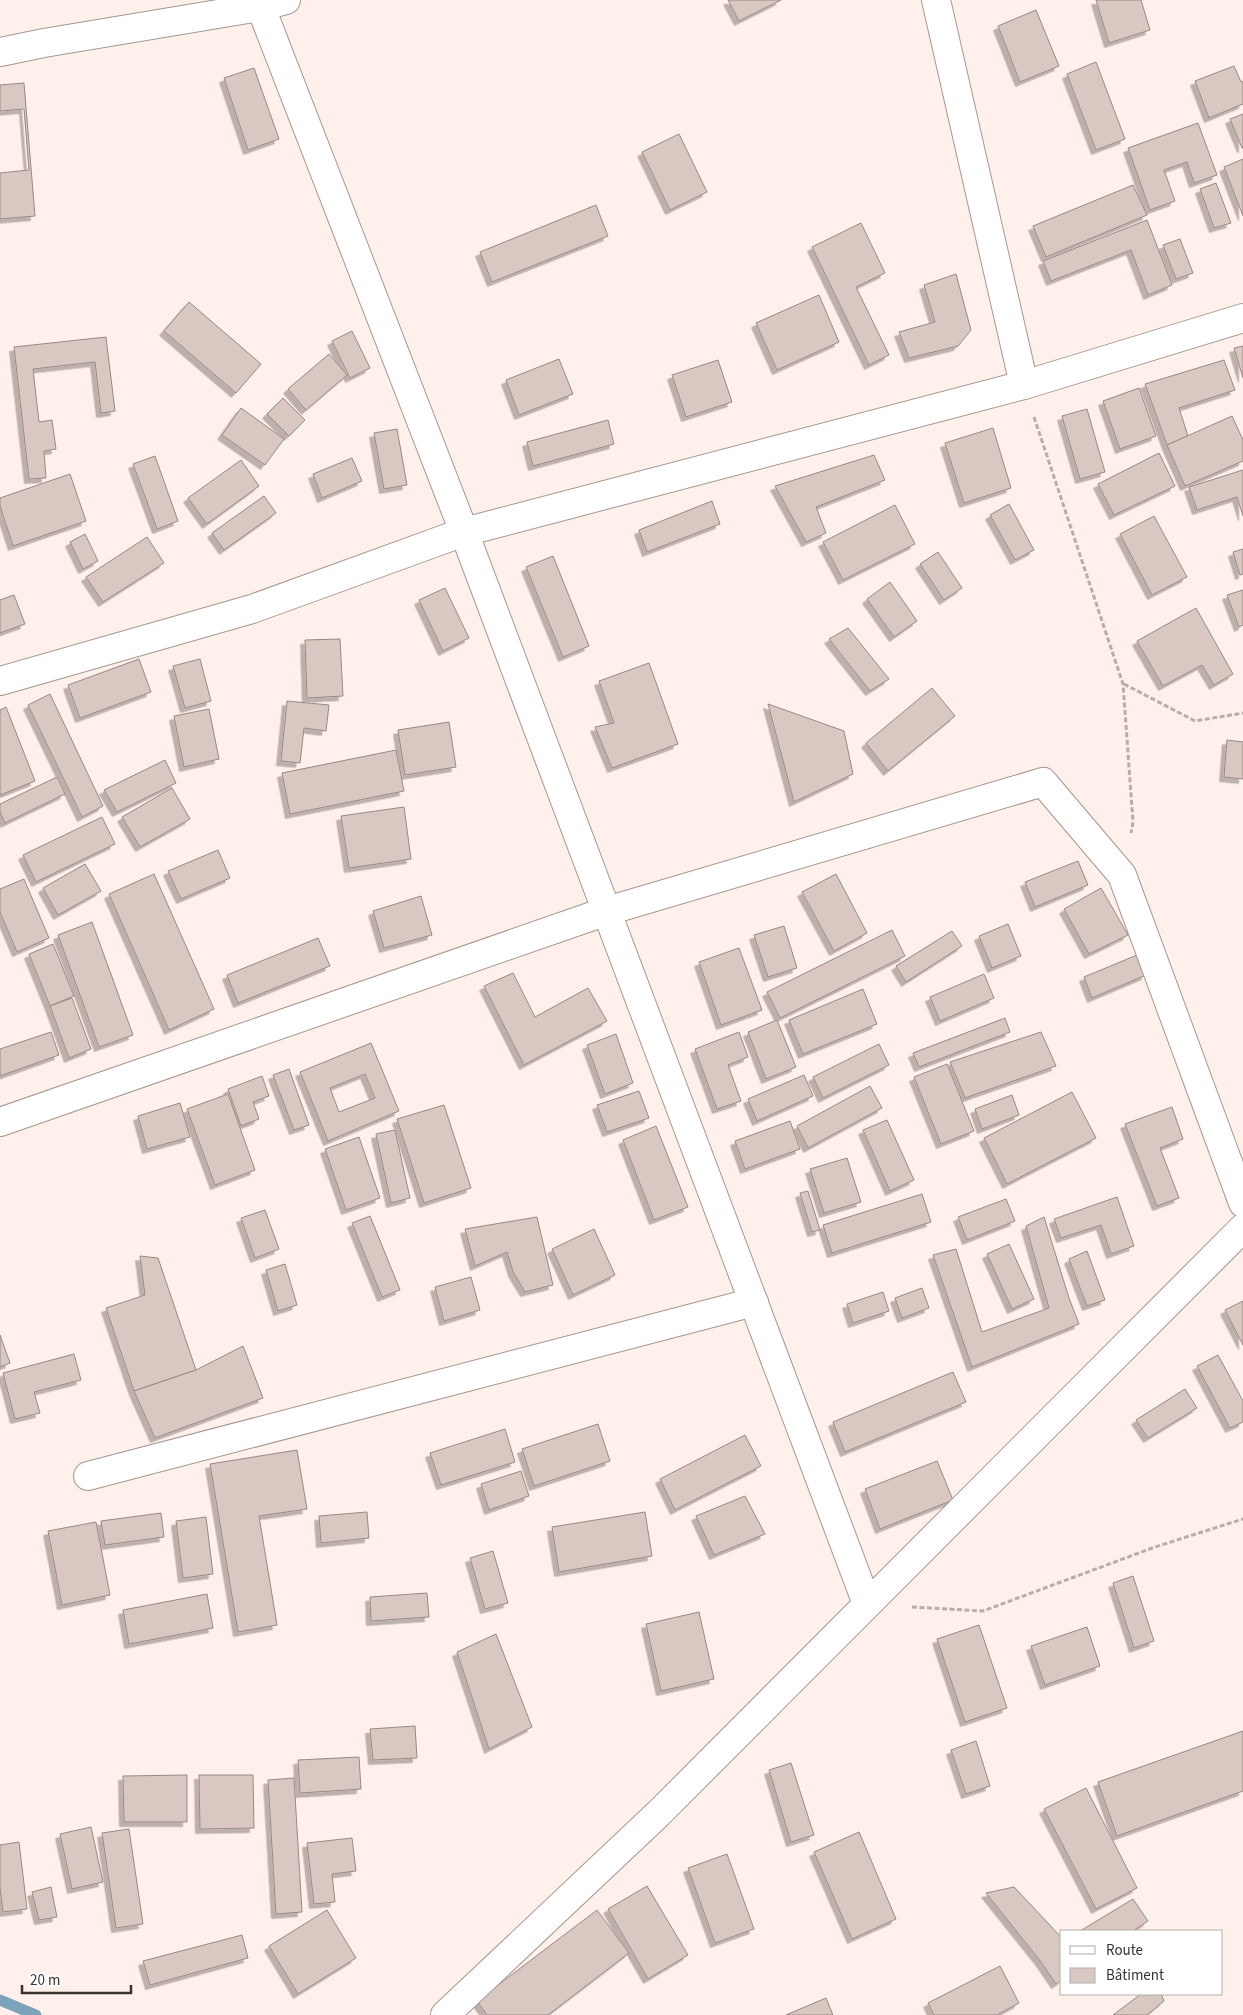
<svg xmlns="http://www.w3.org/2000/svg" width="1243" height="2015" font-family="'Source Sans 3',sans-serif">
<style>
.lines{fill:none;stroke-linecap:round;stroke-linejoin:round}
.stream{stroke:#7ca3b9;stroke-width:11}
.building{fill:#d9c8c1;stroke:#998882;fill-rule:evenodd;filter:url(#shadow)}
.minor-casing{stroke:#a69690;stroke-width:30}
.path{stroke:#b9ada9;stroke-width:3;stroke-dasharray:5 2.5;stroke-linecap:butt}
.minor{stroke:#fff;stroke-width:28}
</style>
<defs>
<filter id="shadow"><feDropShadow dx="-4.5" dy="4.5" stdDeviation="0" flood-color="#0004"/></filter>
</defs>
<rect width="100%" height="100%" fill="#fff0eb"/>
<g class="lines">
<polyline class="stream" points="0,2000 36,2015"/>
</g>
<g class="building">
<polygon points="728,0 781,0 739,21"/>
<polygon points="1096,0 1141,0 1150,30 1109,43"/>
<polygon points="1036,10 1059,66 1020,82 998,26"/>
<polygon points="1096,62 1125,139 1096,150 1067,74"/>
<polygon points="1234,66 1241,82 1243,81 1243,104 1209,118 1195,81"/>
<polygon points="254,68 279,139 248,150 224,78"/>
<polygon points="24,83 35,216 0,219 0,173 29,170 24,109 0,111 0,85"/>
<polygon points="1243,114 1243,148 1242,148 1230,119"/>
<polygon points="1198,123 1217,175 1194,183 1187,162 1164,170 1175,201 1150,210 1128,148"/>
<polygon points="679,134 707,192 670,210 642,152"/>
<polygon points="1243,159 1243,216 1224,167"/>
<polygon points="1216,183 1231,223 1214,228 1200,189"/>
<polygon points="1133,185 1147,215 1046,257 1033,226"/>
<polygon points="596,205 608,236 492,282 480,252"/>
<polygon points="1147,220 1172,285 1148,295 1131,250 1051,281 1043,261"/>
<polygon points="861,223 885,273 856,287 889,355 869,365 812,247"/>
<polygon points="1180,239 1193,273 1176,279 1163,245"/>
<polygon points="956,274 971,330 958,346 909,358 899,332 935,322 924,285"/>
<polygon points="819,295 839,342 777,370 756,323"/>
<polygon points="189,302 261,364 236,393 164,331"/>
<polygon points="352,331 370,368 350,378 332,341"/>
<polygon points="106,337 115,411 101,413 95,362 33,369 39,422 52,420 56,449 44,451 46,478 29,479 14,347"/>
<polygon points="1243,346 1243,378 1234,348"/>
<polygon points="329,354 347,375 306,410 288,389"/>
<polygon points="559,359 573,394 519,415 506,380"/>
<polygon points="718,360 732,402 686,417 672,375"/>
<polygon points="1224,360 1235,390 1179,408 1188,436 1167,445 1145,384"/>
<polygon points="1139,388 1156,436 1120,449 1103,401"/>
<polygon points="283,398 305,420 289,436 267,414"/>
<polygon points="241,408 284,439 265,465 222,435"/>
<polygon points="1087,409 1105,472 1080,479 1062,416"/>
<polygon points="1232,416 1243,440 1243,461 1185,486 1167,445"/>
<polygon points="608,420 614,444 533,466 527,442"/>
<polygon points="993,428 1011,488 964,503 945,443"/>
<polygon points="397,429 407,485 384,489 374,433"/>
<polygon points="1159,453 1175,486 1114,515 1098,484"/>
<polygon points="874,455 885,480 816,507 826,533 806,542 775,486"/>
<polygon points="155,456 178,521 157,529 133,464"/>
<polygon points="352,458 362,481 322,498 313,474"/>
<polygon points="241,460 259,486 207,524 188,498"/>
<polygon points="1243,470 1243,516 1237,497 1197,510 1189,487"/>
<polygon points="70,474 86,521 13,546 0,506 0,498"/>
<polygon points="264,496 276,513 224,550 212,533"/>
<polygon points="712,501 720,524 647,552 639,530"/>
<polygon points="1009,504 1034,550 1015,560 990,515"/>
<polygon points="895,505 915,544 843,580 823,542"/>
<polygon points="1154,516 1187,577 1152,595 1120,534"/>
<polygon points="85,534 98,561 83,569 70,542"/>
<polygon points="147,537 164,563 103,602 86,577"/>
<polygon points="1243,549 1243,574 1240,575 1233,552"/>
<polygon points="938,552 962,588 944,600 920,564"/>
<polygon points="553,556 589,646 563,657 526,567"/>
<polygon points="890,582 917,621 894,637 867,599"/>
<polygon points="445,588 469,638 443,651 419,600"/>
<polygon points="1243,590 1243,625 1239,627 1227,595"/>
<polygon points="14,595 25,624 0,633 0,600"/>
<polygon points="1196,608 1233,674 1214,685 1202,665 1163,686 1137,641"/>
<polygon points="848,628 889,679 870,691 829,639"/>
<polygon points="340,639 343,696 307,698 305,640"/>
<polygon points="139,659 151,692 80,718 68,685"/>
<polygon points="200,659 211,701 185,708 173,666"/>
<polygon points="649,663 678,744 612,768 595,727 614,723 599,681"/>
<polygon points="932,688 955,716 888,771 866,743"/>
<polygon points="50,694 103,806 82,817 28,705"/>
<polygon points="287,701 329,705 326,731 304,728 300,763 281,761"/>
<polygon points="768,704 844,731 853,774 794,802"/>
<polygon points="6,707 35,781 0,795 0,710"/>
<polygon points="209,709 219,759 184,767 174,716"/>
<polygon points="449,722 456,767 405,775 398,730"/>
<polygon points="1227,740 1243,742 1243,779 1224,777"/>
<polygon points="396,750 404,791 290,814 282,773"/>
<polygon points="165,760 176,783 117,812 104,790"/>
<polygon points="57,777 65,794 5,823 0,812 0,804"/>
<polygon points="172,788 190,819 140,847 122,817"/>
<polygon points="404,807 411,859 349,868 341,816"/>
<polygon points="102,817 115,844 36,882 23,855"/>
<polygon points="218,850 230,878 181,899 168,871"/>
<polygon points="1078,861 1088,885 1035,907 1025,882"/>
<polygon points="85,864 101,891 58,915 43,888"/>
<polygon points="154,874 214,1009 169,1030 109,894"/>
<polygon points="836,874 867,933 834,951 802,892"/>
<polygon points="24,879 49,938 17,952 0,912 0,889"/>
<polygon points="1101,888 1128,935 1089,954 1064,909"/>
<polygon points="421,896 432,935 384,948 373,911"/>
<polygon points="92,922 133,1035 99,1047 58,935"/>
<polygon points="1008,924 1021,956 992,968 979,936"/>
<polygon points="784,926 797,968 768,977 754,935"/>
<polygon points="892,930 905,956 780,1018 767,992"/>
<polygon points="952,931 962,946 906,982 896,966"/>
<polygon points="318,938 330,966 238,1003 227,975"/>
<polygon points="53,944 74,996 50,1006 29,954"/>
<polygon points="739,948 762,1010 721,1025 699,962"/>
<polygon points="1137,955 1146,975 1092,998 1084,977"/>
<polygon points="513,973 535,1017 588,988 607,1021 524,1065 484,986"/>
<polygon points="984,974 994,998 940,1021 930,997"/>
<polygon points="863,989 877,1024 803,1054 789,1020"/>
<polygon points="72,998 91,1049 69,1058 50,1006"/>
<polygon points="1005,1018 1010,1032 919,1067 913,1053"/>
<polygon points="777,1020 796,1067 766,1079 748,1032"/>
<polygon points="51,1032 59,1055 0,1076 0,1049"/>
<polygon points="739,1032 748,1057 728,1065 741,1101 717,1109 695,1049"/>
<polygon points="1041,1032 1056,1066 965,1098 950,1062"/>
<polygon points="616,1034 633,1083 605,1094 587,1045"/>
<path d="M371,1043L399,1111L328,1141L300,1072ZM365,1074L375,1098L339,1112L330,1088Z"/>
<polygon points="879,1044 889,1065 823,1098 813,1077"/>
<polygon points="947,1064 974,1131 941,1144 914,1077"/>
<polygon points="289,1069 309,1125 294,1130 273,1075"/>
<polygon points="804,1075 813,1096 757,1121 748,1099"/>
<polygon points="262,1076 269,1096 253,1102 259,1119 241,1126 228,1089"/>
<polygon points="870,1086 882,1108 808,1148 797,1126"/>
<polygon points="639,1091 649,1118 607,1132 597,1105"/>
<polygon points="1072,1092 1096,1138 1007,1184 984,1138"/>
<polygon points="228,1094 255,1170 215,1185 187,1109"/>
<polygon points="1012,1095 1019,1115 982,1129 975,1109"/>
<polygon points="180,1103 190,1137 147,1149 138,1116"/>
<polygon points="444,1105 471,1188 424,1203 397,1119"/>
<polygon points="1172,1107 1183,1139 1160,1148 1179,1198 1157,1206 1125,1124"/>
<polygon points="887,1120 914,1180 890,1191 863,1130"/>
<polygon points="790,1121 800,1149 745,1169 735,1141"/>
<polygon points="656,1126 688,1207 654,1220 623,1140"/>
<polygon points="395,1130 410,1198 391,1203 376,1134"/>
<polygon points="359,1137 380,1198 346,1210 325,1149"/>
<polygon points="847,1158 861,1202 824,1213 810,1169"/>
<polygon points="808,1191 820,1230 812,1232 800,1193"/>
<polygon points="922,1194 931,1222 832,1253 823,1225"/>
<polygon points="1117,1197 1134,1246 1111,1254 1101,1225 1061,1238 1054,1219"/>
<polygon points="1006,1199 1015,1221 967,1240 958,1217"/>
<polygon points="265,1210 279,1249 255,1258 241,1218"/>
<polygon points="370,1216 400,1290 382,1297 352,1223"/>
<polygon points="537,1217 553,1285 525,1292 513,1272 507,1252 475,1266 465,1229"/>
<polygon points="1044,1217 1069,1298 1079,1324 972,1367 933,1255 956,1249 982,1332 1049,1308 1026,1226"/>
<polygon points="594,1229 615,1275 573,1295 552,1249"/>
<polygon points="1009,1244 1034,1299 1012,1309 987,1254"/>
<polygon points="1087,1251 1105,1300 1087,1306 1069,1259"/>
<polygon points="140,1256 158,1258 196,1370 134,1391 106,1308 145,1295"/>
<polygon points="285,1264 297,1305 278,1311 266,1270"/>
<polygon points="471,1277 480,1310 444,1321 435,1287"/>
<polygon points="922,1288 929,1308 902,1318 895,1298"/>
<polygon points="883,1292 889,1311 853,1323 847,1304"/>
<polygon points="1243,1301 1243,1345 1225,1310"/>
<polygon points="0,1335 10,1363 0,1367"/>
<polygon points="243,1346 263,1398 155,1438 134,1391 196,1370"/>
<polygon points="74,1354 81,1380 34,1392 40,1413 15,1419 3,1373"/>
<polygon points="1218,1355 1243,1401 1243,1422 1230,1428 1197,1366"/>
<polygon points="953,1372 966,1402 845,1452 833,1422"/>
<polygon points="1185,1389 1197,1408 1148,1438 1136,1420"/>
<polygon points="598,1424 610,1461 534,1486 522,1449"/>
<polygon points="505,1429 515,1462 441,1485 430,1453"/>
<polygon points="745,1435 761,1466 675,1510 660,1479"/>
<polygon points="297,1450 307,1509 259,1516 277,1625 238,1632 210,1464"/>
<polygon points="937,1461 953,1500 880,1529 865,1489"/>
<polygon points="521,1471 529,1496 489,1510 481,1484"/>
<polygon points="745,1496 765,1534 714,1555 696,1516"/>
<polygon points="367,1512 369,1538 321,1543 319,1516"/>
<polygon points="645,1512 652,1556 559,1572 552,1527"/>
<polygon points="161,1513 164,1537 105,1545 101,1521"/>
<polygon points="206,1517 213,1574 183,1578 176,1521"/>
<polygon points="96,1522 110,1595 62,1605 48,1531"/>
<polygon points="493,1551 508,1603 485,1609 470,1558"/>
<polygon points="1133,1576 1154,1641 1134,1648 1113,1583"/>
<polygon points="427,1593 429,1617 371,1621 370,1597"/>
<polygon points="207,1594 213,1628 129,1644 123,1610"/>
<polygon points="699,1612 714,1679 661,1691 646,1624"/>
<polygon points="979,1625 1007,1708 965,1722 937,1639"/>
<polygon points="1087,1627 1100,1666 1045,1685 1031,1646"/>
<polygon points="496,1634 532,1727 489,1749 457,1652"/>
<polygon points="415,1726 417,1758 373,1760 370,1729"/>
<polygon points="1243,1731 1243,1791 1117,1836 1098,1782"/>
<polygon points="976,1741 990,1786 966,1794 951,1750"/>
<polygon points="359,1757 361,1789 300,1793 298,1760"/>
<polygon points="791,1763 814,1835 791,1842 769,1770"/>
<polygon points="187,1775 187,1822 124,1822 123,1776"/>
<polygon points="199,1775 253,1775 254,1828 200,1829"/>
<polygon points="294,1778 302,1912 276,1914 268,1780"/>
<polygon points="1086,1788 1137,1888 1096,1909 1044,1809"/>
<polygon points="91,1827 103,1882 72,1889 60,1834"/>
<polygon points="129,1829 143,1924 116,1928 102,1833"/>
<polygon points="859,1832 896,1919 852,1939 814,1852"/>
<polygon points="352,1838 356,1871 332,1874 335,1902 314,1904 307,1843"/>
<polygon points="19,1842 27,1909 3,1912 0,1888 0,1845"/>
<polygon points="727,1854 754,1929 715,1943 688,1868"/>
<polygon points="647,1886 688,1955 648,1979 608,1909"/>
<polygon points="51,1887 57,1917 39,1920 32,1892"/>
<polygon points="1014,1887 1062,1938 1062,1980 1056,1984 1041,1962 986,1893"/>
<polygon points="1133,1899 1148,1921 1133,1931 1080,1931"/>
<polygon points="327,1910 356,1958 298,1994 269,1946"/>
<polygon points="597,1910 629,1953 548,2015 487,2015 477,2001"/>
<polygon points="242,1935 248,1958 150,1985 143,1961"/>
<polygon points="1000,1966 1019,2003 997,2015 934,2015 928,2003"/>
<polygon points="1141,1994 1161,1994 1164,2001 1147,2015 1113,2015"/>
<polygon points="826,1998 833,2015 786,2015"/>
</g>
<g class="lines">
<defs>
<g id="minor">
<polyline points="258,0 464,532 867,1604"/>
<polyline points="936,0 1024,385"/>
<polyline points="0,52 44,43 260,7 286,0"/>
<polyline points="0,681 252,609 464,532 1024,385 1243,318"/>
<polyline points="0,1122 607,911 1043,782 1122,875 1243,1203"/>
<polyline points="88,1476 754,1302"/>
<polyline points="445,2015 659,1813 1243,1228"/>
</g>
</defs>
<use href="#minor" class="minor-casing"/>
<g class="path">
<polyline points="1034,417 1123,684 1133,822 1131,833"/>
<polyline points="1124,684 1195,721 1243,713"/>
<polyline points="912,1607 983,1611 1155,1547 1243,1519"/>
</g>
<use href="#minor" class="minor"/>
</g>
<rect x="1060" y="1930" width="162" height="65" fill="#ffffff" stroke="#b0adac"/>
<rect x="1070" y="1946" width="25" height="8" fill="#ffffff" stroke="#b0adac"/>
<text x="1106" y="1955" font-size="15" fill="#39322f">Route</text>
<rect x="1070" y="1968" width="25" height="15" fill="#d9c8c1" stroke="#b0adac"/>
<text x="1106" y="1980" font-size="15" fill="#39322f">Bâtiment</text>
<path d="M22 1985v8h109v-8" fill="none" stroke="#39322f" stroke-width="2.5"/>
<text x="30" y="1985" font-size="15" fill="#39322f" stroke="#ffffff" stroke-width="4" paint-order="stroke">20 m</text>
</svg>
